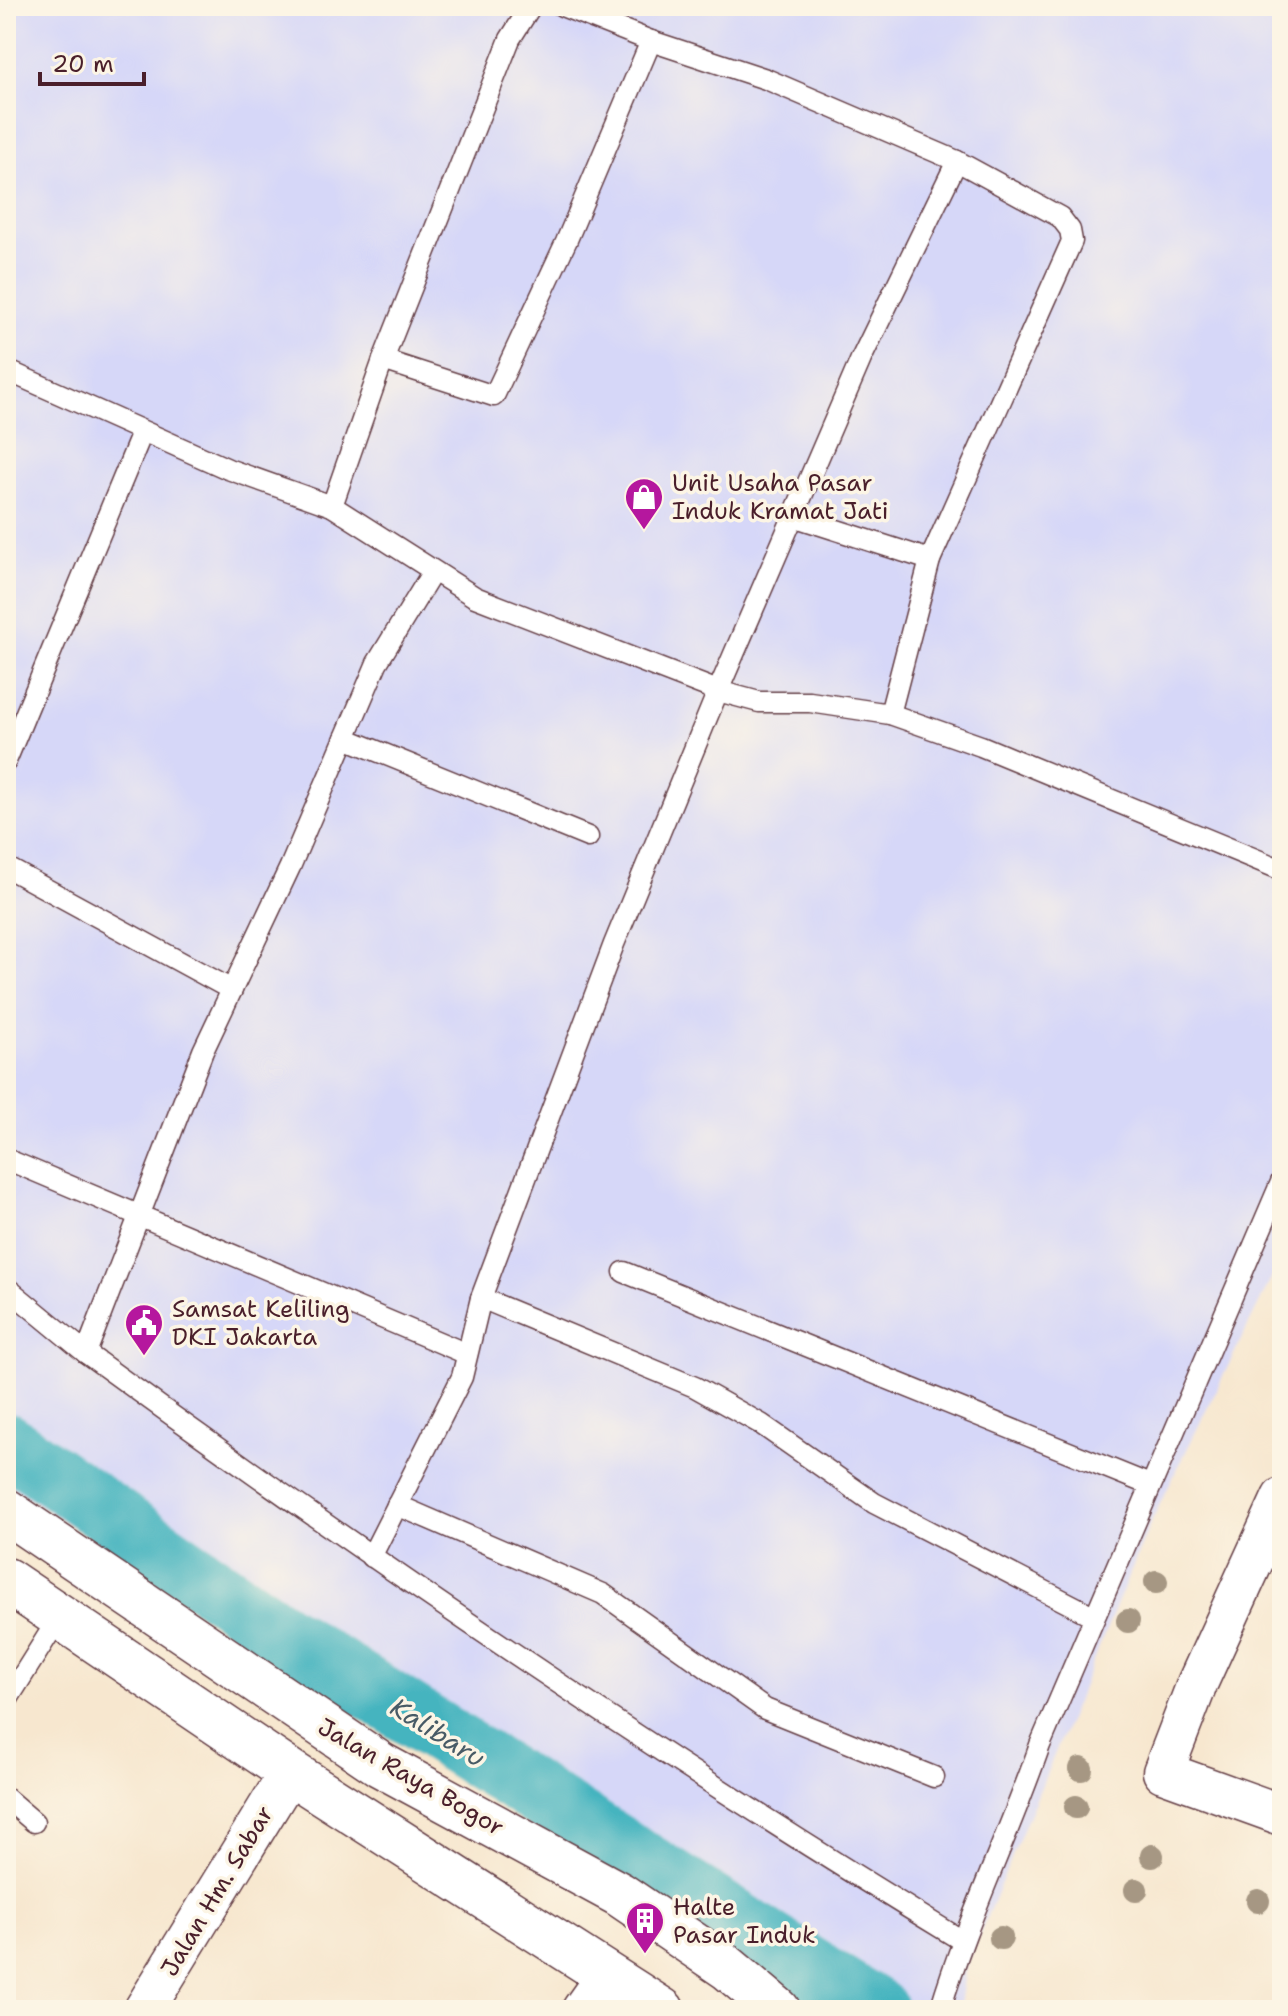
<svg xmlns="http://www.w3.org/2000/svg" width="1288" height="2016" font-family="'Shantell Sans',sans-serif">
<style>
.built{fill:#d6d7f8}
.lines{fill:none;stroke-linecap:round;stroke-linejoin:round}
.river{stroke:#45b4bf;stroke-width:62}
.lane-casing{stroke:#643d44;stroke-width:23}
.street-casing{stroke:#643d44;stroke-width:43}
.highway-casing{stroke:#643d44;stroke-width:47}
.lane{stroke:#fff;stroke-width:20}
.street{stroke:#fff;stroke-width:40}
.highway{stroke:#fff;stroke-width:44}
.tree{fill:#a69783}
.labels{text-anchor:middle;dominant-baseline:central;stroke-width:7;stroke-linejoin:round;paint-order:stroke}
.poi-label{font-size:24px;fill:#4a1f2b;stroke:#fcf5e5;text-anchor:start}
.street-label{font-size:24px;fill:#4a1f2b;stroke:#fcf5e5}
.water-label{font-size:26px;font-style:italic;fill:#485b66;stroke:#fcf5e5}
</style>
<rect width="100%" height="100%" fill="#fcf5e5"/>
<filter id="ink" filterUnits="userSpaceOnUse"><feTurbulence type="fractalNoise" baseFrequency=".0125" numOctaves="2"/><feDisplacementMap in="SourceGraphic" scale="16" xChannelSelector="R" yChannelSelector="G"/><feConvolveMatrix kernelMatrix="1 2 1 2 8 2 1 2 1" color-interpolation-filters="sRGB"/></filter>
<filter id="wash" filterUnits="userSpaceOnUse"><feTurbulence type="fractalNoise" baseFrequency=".006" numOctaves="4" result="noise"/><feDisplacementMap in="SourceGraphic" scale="32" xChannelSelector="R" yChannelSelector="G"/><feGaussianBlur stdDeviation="1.8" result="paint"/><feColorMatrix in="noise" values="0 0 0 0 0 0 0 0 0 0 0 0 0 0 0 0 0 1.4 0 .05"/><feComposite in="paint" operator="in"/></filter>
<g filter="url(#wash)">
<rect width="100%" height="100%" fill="#f7e7cf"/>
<polygon class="built" points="6,6 1282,6 1282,1257 1151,1522 966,1967 959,2010 815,2010 6,1484"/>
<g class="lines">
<polyline class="river" points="6,1443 278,1631 877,2010"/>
</g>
</g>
<g filter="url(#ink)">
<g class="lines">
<defs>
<g id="lane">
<polyline points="383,360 494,396 566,242 651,41"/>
<polyline points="6,370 228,469 332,506 475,597 718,691 759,702 810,702 890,714 981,746 1282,870"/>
<polyline points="332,506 383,360 510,39 531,6"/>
<polyline points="796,517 930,560"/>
<path d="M432,573L377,663L290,867L203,1051L86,1353C370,1560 660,1757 961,1940"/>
<polyline points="890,714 930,560 1072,241 1070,230 1060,217 957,161"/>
<polyline points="345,738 588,837"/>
<polyline points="6,761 142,433"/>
<polyline points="6,867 232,990"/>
<polyline points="6,1159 467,1354"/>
<polyline points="624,1272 1150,1485"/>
<polyline points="6,1287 86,1353"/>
<polyline points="481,1298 695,1387 761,1424 874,1503 1093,1616"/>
<polyline points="397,1505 603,1594 765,1709 934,1777"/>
<polyline points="371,1557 462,1377 481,1298 614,944 718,691 861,359 957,161 766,79 651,41 562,6"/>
<polyline points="6,1702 60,1616"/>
<polyline points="6,1798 34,1822"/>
<path d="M940,2010C967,1919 1009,1835 1040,1745L1282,1180"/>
</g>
<g id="street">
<polyline points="1282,1498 1197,1684 1163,1772 1282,1815"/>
<polyline points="144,2010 290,1772"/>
<polyline points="582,2010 606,1976"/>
</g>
<g id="highway">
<polyline points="6,1511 381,1765 619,1894 728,1968 778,2010"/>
<polyline points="6,1580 290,1772 662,2010"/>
</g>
</defs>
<use href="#lane" class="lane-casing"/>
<use href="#street" class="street-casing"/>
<use href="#highway" class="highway-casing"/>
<use href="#lane" class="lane"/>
<use href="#street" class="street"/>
<use href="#highway" class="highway"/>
</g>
<g class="tree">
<circle cx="1156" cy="1582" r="12"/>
<circle cx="1128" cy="1621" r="12"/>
<circle cx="1081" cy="1769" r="12"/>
<circle cx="1076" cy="1807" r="12"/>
<circle cx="1152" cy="1856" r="12"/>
<circle cx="1136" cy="1890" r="12"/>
<circle cx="1258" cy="1901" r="12"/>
<circle cx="1001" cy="1938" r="12"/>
</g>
</g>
<defs>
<symbol id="shop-pin" viewBox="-11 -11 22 30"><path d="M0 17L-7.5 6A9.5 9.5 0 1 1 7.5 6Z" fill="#b5179e" stroke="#fcf5e5"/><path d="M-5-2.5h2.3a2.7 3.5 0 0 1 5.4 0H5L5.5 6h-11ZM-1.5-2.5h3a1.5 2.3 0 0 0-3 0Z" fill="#fff"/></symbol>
<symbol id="civic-pin" viewBox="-11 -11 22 30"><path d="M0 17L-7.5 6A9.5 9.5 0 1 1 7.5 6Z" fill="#b5179e" stroke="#fcf5e5"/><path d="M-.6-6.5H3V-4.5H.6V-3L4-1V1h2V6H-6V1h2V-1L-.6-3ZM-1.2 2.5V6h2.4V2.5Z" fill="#fff"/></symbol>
<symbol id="building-pin" viewBox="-11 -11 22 30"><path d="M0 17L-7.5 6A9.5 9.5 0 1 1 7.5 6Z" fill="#b5179e" stroke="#fcf5e5"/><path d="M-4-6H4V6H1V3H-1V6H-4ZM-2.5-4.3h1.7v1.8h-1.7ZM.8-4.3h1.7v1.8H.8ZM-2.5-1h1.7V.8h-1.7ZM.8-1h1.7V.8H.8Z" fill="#fff"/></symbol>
</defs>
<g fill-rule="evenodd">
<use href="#shop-pin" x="622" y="475" width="44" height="60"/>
<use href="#civic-pin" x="122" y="1301" width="44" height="60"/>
<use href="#building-pin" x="623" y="1899" width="44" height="60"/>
</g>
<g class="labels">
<g class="poi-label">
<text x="672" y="483">Unit Usaha Pasar<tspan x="672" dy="28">Induk Kramat Jati</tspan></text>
<text x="172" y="1309">Samsat Keliling<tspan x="172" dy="28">DKI Jakarta</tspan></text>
<text x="673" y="1907">Halte<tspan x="673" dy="28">Pasar Induk</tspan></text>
</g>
<g class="street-label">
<text transform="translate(411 1777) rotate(30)">Jalan Raya Bogor</text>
<text transform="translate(217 1891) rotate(-59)">Jalan Hm. Sabar</text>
</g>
<g class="water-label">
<text transform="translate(438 1732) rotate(32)">Kalibaru</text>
</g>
</g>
<rect width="1288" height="2016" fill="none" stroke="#fcf5e5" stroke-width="32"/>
<path d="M40 72v12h104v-12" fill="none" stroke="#4a1f2b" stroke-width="4"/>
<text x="52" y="72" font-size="24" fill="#4a1f2b" stroke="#fcf5e5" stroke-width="6" paint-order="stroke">20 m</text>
</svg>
